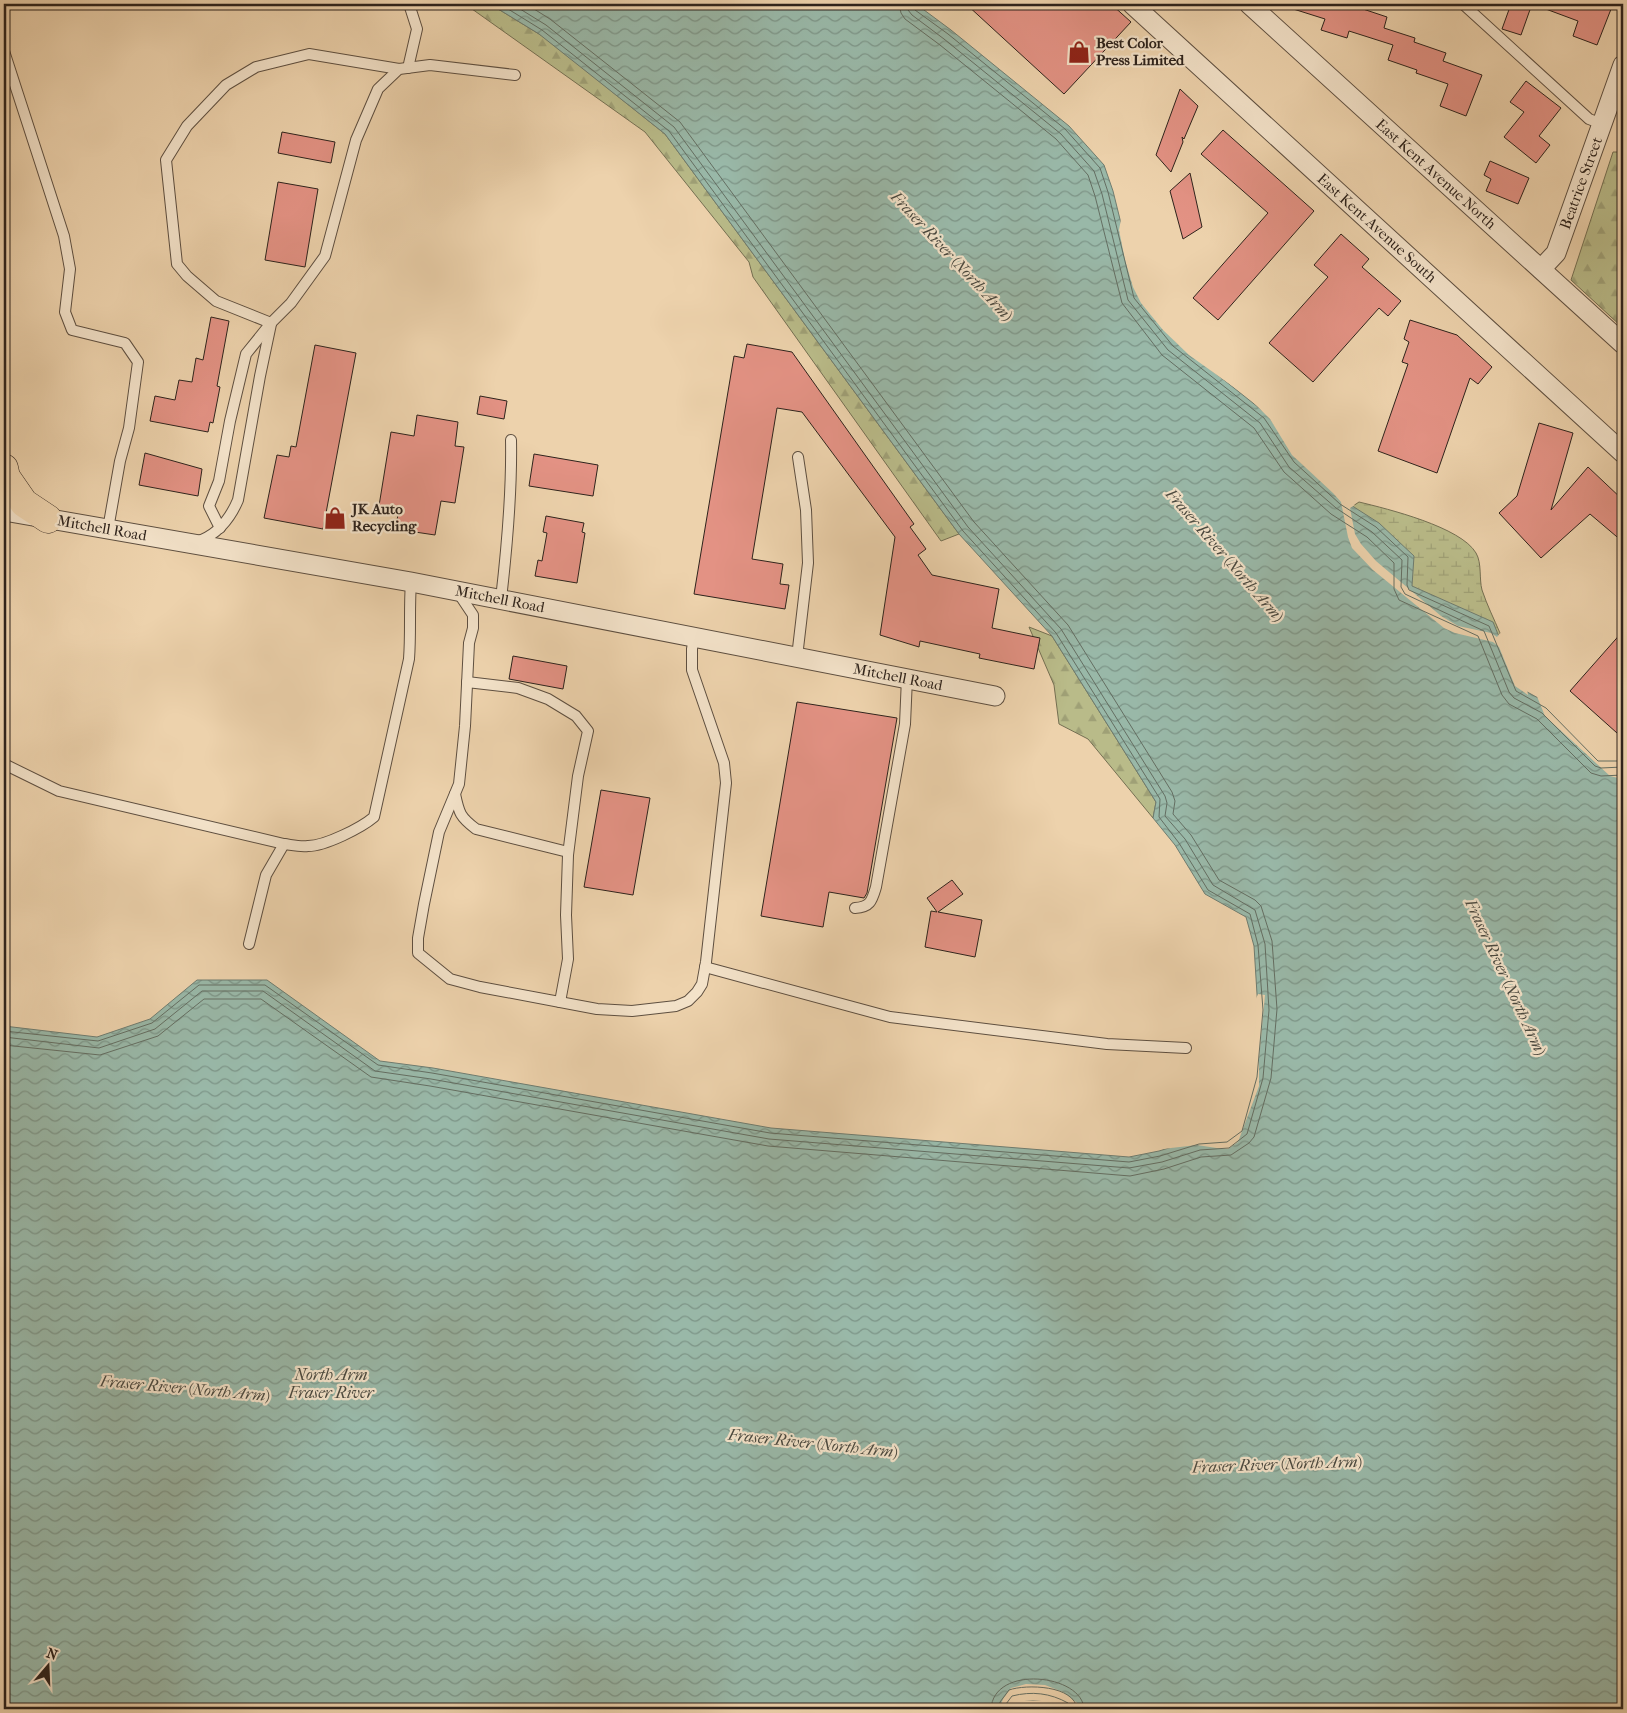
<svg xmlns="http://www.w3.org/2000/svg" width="1627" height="1713" font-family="'IM FELL French Canon',serif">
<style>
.forest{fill:url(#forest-firs);stroke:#746f52}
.wetland{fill:url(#wetland-marsh);stroke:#746f52}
.water{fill:url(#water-waves);stroke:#6e7c70}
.pier{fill:#edd2ac}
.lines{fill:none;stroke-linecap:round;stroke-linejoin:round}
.shore{stroke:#646e62;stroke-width:1}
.building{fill:#e39284;stroke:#2e231c}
.service-casing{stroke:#5e4f40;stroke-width:12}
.minor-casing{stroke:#5e4f40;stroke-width:21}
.motorway-casing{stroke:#2e231c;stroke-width:29}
.service{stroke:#f3e2c9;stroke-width:10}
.minor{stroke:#f3e2c9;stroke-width:19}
.motorway{stroke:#edd2ac;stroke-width:28}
.labels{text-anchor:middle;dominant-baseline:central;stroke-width:4.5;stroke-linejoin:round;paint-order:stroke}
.poi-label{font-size:15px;font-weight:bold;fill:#2e231c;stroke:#f3e2c9;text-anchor:start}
.street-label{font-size:15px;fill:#2e231c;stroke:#f3e2c9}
.water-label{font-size:16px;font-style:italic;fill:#49483f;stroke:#f3e2c9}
</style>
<defs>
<pattern id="forest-firs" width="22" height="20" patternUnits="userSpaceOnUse" patternTransform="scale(1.25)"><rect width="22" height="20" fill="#b9bb89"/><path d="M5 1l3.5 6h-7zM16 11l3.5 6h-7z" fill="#9fa076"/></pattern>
<pattern id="wetland-marsh" width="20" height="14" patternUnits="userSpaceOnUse" patternTransform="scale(1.25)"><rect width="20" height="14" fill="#b9bb89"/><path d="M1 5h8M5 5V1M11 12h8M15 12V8" fill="none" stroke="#9fa076"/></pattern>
<pattern id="water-waves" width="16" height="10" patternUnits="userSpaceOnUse" patternTransform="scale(1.25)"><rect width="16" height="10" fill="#99b8a8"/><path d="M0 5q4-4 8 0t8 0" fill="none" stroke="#7d9588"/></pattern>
</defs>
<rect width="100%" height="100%" fill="#edd2ac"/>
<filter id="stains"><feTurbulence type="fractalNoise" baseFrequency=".004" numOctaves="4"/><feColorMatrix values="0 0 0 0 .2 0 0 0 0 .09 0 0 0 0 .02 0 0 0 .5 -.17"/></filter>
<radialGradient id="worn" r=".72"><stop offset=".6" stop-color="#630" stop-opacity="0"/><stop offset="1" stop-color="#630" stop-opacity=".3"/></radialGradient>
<g class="forest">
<polygon points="465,4 490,4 544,37 665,134 959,534 941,541 753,277 749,262 645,132"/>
<polygon points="1613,152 1623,152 1623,328 1571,280"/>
<polygon points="1029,627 1052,636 1156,802 1153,818 1088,739 1059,724 1054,685"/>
</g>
<path class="wetland" d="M1359,502C1388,509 1461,527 1476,553C1482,563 1479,579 1482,590C1487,605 1494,619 1500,633L1497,637L1403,582L1350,508Z"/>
<polygon class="water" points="490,4 916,4 951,30 1069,126 1104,165 1113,191 1139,296 1176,342 1268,415 1297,459 1343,500 1379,523 1414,556 1412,586 1493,622 1520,688 1549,704 1601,757 1623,756 1623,1709 1067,1709 1051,1700 1015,1700 1010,1709 4,1709 4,1026 97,1037 150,1019 197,980 267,980 380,1061 433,1068 771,1128 1129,1157 1159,1151 1198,1139 1226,1137 1237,1129 1252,1077 1258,1010 1254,946 1246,917 1205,894 1175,845 1153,818 1156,802 1052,636 959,534 665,134 539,34"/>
<g class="pier">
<polygon points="1119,210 1141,295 1178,341 1270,413 1299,457 1345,498 1355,505 1350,508 1355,534 1361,544 1376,561 1441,616 1458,626 1491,633 1497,637 1500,633 1495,621 1522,687 1527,689 1528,695 1515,686 1499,647 1493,642 1455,633 1444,628 1373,570 1352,548 1348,537 1341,502 1333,493 1292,455 1270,419 1249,398 1189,355 1163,330 1141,303 1133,287 1125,260 1119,230 1121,219"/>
<polygon points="1536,694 1550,702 1602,754 1623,754 1623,773 1618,778 1610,776 1545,716"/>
<polygon points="1258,994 1265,995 1259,1059 1259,1086 1238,1142 1228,1149 1223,1149 1197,1145 1154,1150 1197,1136 1225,1135 1235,1127 1250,1076 1256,1019 1255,1001"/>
<polygon points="1026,1684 1045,1685 1063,1692 1085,1709 1064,1709 1050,1702 1033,1700 1016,1702 1012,1709 988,1709 1000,1707 1003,1699 1011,1688"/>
</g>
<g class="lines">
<g class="shore">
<polyline points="899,4 901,13 905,19 940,45 1056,139 1088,175 1095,196 1122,303 1162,355 1254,428 1284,472 1331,514 1367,537 1394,563 1394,589 1399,600 1478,636 1502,695 1509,704 1537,719 1591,773 1601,776 1623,775"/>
<polyline points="907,4 908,10 912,15 944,39 1061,134 1094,171 1102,194 1128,300 1168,350 1260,423 1289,467 1336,508 1372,532 1402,560 1401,587 1405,594 1484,631 1509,692 1514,698 1542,713 1595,766 1601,768 1623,767"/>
<polyline points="913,4 915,10 948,34 1065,129 1100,168 1108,192 1134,298 1173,346 1264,418 1294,462 1340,504 1376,527 1408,557 1407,585 1409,590 1489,626 1516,691 1546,708 1598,761 1623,761"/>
<polyline points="4,1031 98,1041 152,1023 199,985 265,985 378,1065 432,1073 770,1133 1129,1162 1160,1156 1199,1144 1227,1142 1242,1131 1257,1077 1263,1010 1258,945 1250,914 1208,890 1179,843 1159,817 1160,799 1056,633 963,531 669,131 542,30 500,4"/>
<polyline points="4,1037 99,1048 155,1029 202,991 263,991 375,1071 431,1079 769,1139 1129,1168 1162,1162 1200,1150 1229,1148 1247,1134 1263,1078 1269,1010 1265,944 1255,910 1213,885 1185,839 1165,816 1167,803 1165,796 1061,629 968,527 674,127 546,25 512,4"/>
<polyline points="4,1045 100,1055 158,1036 204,999 261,999 371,1077 430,1086 768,1146 1130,1176 1164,1169 1201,1157 1231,1155 1249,1143 1254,1137 1271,1078 1277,1009 1272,941 1261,906 1255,900 1219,880 1191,835 1173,814 1175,801 1172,792 1068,625 974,522 680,122 550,19 526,4"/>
<path d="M991,1709C993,1664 1083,1674 1084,1709"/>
<path d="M999,1709L1000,1702L1009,1690C1026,1684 1075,1685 1077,1709"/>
<path d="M1005,1709L1006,1704L1012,1696C1032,1691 1050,1693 1068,1703L1070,1709"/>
</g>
</g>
<g class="building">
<polygon points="966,4 1111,4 1131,22 1064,94"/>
<polygon points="1287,4 1358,4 1357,7 1387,17 1384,28 1415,38 1414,42 1446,53 1443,61 1482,75 1466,116 1440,106 1448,84 1416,73 1417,70 1388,60 1393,45 1349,31 1347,38 1321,30 1325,19 1287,7"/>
<polygon points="1511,4 1532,4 1521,35 1502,29"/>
<polygon points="1536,4 1613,4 1597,45 1573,36 1578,21 1535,5"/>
<polygon points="1526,81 1561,108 1539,136 1550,145 1536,163 1504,137 1524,112 1510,102"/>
<polygon points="1180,89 1198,106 1184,139 1182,137 1183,142 1171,172 1156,155"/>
<polygon points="1223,130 1314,211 1218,320 1193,298 1268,213 1201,154"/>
<polygon points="282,132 335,142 331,163 278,153"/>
<polygon points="1490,161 1529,178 1518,204 1486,191 1491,179 1484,175"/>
<polygon points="1190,173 1202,227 1183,239 1170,191"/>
<polygon points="278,182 318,189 305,267 265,260"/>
<polygon points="1341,234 1369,259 1362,267 1401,301 1388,316 1379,308 1313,382 1269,343 1328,277 1314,265"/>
<polygon points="211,317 229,321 217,386 220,387 213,423 210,422 208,432 150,421 155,396 175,400 179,380 192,382 196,358 203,360"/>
<polygon points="1410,320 1457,335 1492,367 1478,384 1470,378 1437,473 1378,451 1408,364 1402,362 1409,342 1404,339"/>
<polygon points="747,344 792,352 914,524 910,527 926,549 918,555 932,575 999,589 992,628 1040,638 1034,669 979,658 980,654 920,641 919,647 880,635 895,537 802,412 777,408 752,559 783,564 780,584 789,585 785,609 694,594 734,356 744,358"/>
<polygon points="315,345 356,353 323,529 264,518 277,455 289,457 291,446 296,447"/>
<polygon points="480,396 507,401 504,419 477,414"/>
<polygon points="417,415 458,422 455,446 464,447 455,503 441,501 435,535 395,529 398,515 378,512 391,432 414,436"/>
<polygon points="1539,423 1573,433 1551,510 1588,467 1623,500 1623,542 1590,514 1541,558 1499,513 1517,496"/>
<polygon points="145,453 202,469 198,496 139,485"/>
<polygon points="534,454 598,465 593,496 529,486"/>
<polygon points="546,516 584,523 582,532 585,533 577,583 535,576 538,560 542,561 547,533 543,532"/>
<polygon points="1623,631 1623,726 1617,733 1570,691"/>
<polygon points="513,656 567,666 563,689 509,679"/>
<polygon points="797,702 897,718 867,893 864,898 829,892 823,927 761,916"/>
<polygon points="601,790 650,798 633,895 584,887"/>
<polygon points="952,880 963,894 938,912 982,920 975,957 925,947 931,911 937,912 927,898"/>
</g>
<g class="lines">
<defs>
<g id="service">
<polyline points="1463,4 1589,119 1602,124"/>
<polyline points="4,51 64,236 70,269 65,312 72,330 125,343 138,362 129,428 120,461 108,529"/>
<polyline points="408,68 417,29 409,4"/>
<polyline points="271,323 216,301 187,276 177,264 166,160 187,126 226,85 256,67 309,54 399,69"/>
<polyline points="220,528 209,506 219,481 230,421 246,354 271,323 291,303 325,256 356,140 378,89 399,69 430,65 515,75"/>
<path d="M196,542C216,536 230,519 238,500L260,376L271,324"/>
<polyline points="457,591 473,615 473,628 469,643 465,726 459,784 439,832 424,904 418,938 418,953 450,979 480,987 597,1009 632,1011 676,1006 688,1001 697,992 702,984 706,962 726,783 724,763 692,670 692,649 694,637"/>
<path d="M501,599C507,547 512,493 511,440"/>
<polyline points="797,657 808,563 806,510 798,457"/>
<polyline points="467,682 518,688 548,699 576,716 588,731 578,776 568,855 566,915 568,959 560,1002"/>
<path d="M4,764L59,791L284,844C292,845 300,847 308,846C325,846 361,828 374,817L409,659C411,633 409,608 411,582"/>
<path d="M455,794C459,813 460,817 476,829L568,852"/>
<path d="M855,908C871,907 872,900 876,887L905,724L907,678"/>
<polyline points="249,944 266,875 284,844"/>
<polyline points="705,967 890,1017 1107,1044 1186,1048"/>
</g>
<g id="minor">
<polyline points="1132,4 1623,453"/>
<polyline points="1249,4 1623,344"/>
<polyline points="1541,269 1556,253 1623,65"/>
<polyline points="4,511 411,582 995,696"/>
</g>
<polyline id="motorway" points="4,468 6,477 24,503 48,519"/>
</defs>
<use href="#service" class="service-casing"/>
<use href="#minor" class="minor-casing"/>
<use href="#motorway" class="motorway-casing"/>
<use href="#service" class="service"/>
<use href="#minor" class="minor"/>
<use href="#motorway" class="motorway"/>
</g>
<defs>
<symbol id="shop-bare" viewBox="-9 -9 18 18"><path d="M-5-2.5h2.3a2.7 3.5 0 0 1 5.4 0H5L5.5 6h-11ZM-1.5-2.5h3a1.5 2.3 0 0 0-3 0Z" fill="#8f2418" stroke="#f3e2c9" stroke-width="2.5" paint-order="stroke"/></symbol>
</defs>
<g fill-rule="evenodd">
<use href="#shop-bare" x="1063" y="36" width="32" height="32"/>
<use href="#shop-bare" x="319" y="502" width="32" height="32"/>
</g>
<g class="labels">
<g class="poi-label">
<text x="1096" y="43">Best Color<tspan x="1096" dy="17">Press Limited</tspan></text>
<text x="352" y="509">JK Auto<tspan x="352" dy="17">Recycling</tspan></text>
</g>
<g class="street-label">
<text transform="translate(1436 174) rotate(42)">East Kent Avenue North</text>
<text transform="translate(1581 183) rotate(-70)">Beatrice Street</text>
<text transform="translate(1377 228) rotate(42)">East Kent Avenue South</text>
<text transform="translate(102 528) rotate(10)">Mitchell Road</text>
<text transform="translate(500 599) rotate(11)">Mitchell Road</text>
<text transform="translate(898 677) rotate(11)">Mitchell Road</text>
</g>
<g class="water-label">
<text transform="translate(952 256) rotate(47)">Fraser River (North Arm)</text>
<text transform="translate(1225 555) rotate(49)">Fraser River (North Arm)</text>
<text transform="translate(1506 977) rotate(65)">Fraser River (North Arm)</text>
<text x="331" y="1374">North Arm<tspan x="331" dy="18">Fraser River</tspan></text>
<text transform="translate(185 1388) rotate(5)">Fraser River (North Arm)</text>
<text transform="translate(813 1443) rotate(6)">Fraser River (North Arm)</text>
<text transform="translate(1277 1464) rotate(-2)">Fraser River (North Arm)</text>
</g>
</g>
<rect width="1627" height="1713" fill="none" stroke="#edd2ac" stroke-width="20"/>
<rect x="5" y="5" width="1617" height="1703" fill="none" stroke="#2e231c" stroke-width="2.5"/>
<rect x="10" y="10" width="1607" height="1693" fill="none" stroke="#2e231c"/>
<g transform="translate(48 1666) rotate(19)" stroke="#f3e2c9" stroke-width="4" paint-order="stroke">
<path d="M0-4L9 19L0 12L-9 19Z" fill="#2e231c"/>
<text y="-8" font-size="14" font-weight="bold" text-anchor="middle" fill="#2e231c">N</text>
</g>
<rect width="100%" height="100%" filter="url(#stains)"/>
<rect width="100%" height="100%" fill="url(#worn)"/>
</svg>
